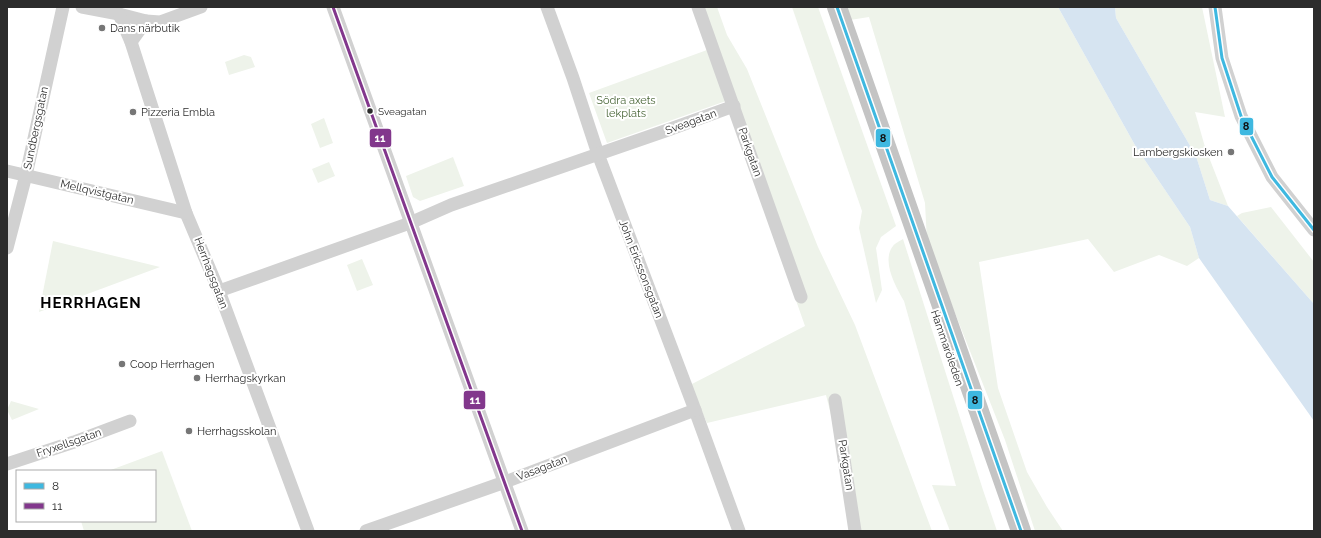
<svg xmlns="http://www.w3.org/2000/svg" width="1321" height="538" font-family="Raleway,sans-serif">
<style>
.green{fill:#eef3ea}
.water{fill:#d6e4f1}
.lines{fill:none;stroke-linecap:round;stroke-linejoin:round}
.minor{stroke:#d1d1d1;stroke-width:13}
.primary{stroke:#c4c4c4;stroke-width:20}
.bus-1-casing{stroke:#fff;stroke-width:6}
.bus-2-casing{stroke:#fff;stroke-width:6}
.bus-1{stroke:#3eb8e0;stroke-width:3}
.bus-2{stroke:#82378c;stroke-width:3}
.poi-dot{fill:#767676;stroke:#fff;stroke-width:1.5}
.bus-dot{fill:#2c2c2c;stroke:#fff;stroke-width:1.5}
.labels{text-anchor:middle;dominant-baseline:central;stroke-width:4;stroke-linejoin:round;paint-order:stroke}
.bus-label{font-size:10px;fill:#2c2c2c;stroke:#fff;text-anchor:start}
.poi-label{font-size:11px;fill:#2c2c2c;stroke:#fff;text-anchor:start}
.park-label{font-size:11px;fill:#4a6739;stroke:#fff}
.street-label{font-size:11px;fill:#2c2c2c;stroke:#fff}
.district-label{font-size:15px;font-weight:bold;letter-spacing:1px;fill:#000;stroke:#fff}
.line-badge{stroke:#fff;stroke-width:1.5}
.badge-label{font-size:11px;text-anchor:middle;font-weight:bold;fill:#fff}
.pale-badge-label{font-size:11px;text-anchor:middle;font-weight:bold;fill:#111}
</style>
<rect width="100%" height="100%" fill="#fff"/>
<g class="green">
<polygon points="693,7 717,7 727,35 747,69 818,247 855,325 932,531 860,531 826,395 707,423 690,385 805,326 726,101 607,143 589,93 707,50"/>
<polygon points="792,7 818,7 896,226 881,237 876,248 882,290 876,303 859,228 862,211"/>
<polygon points="845,7 1058,7 1136,147 1190,227 1199,258 1187,266 1159,255 1114,272 1088,239 979,262 998,388 1027,472 1047,507 1063,531 1035,531 1005,440 927,242 925,203 869,17 850,20"/>
<polygon points="1115,7 1202,7 1225,117 1195,112 1205,147 1228,206 1210,200 1196,156 1116,18"/>
<polygon points="244,55 251,57 255,67 229,75 225,62"/>
<polygon points="324,118 333,143 320,148 311,124"/>
<polygon points="453,157 464,186 420,201 413,197 406,176"/>
<polygon points="329,162 335,176 318,183 312,169"/>
<polygon points="1271,207 1314,262 1314,304 1237,216 1242,213"/>
<path d="M903,239L983,490L997,531H950L932,485L956,486L904,301C896,287 881,261 893,246C895,243 900,241 903,239Z"/>
<polygon points="53,241 160,267 39,312"/>
<polygon points="362,259 373,285 357,291 347,265"/>
<polygon points="11,401 39,409 12,420 7,410"/>
<polygon points="162,451 192,531 84,531 81,521 155,521 155,471 108,471"/>
</g>
<polygon class="water" points="1058,7 1115,7 1116,18 1196,156 1210,200 1228,206 1314,304 1314,421 1199,258 1190,227 1136,147"/>
<g class="lines">
<g class="minor">
<polyline points="82,7 119,14 146,21"/>
<polyline points="333,7 522,531"/>
<polyline points="547,7 573,78 598,154 692,402 739,531"/>
<polyline points="698,7 801,297"/>
<polyline points="1215,7 1222,58 1241,116 1272,177 1314,230"/>
<polyline points="119,14 131,42 186,213 219,291 308,531"/>
<polyline points="131,42 146,21 160,22 201,7"/>
<polyline points="7,171 186,213"/>
<polyline points="7,248 26,175 63,7"/>
<polyline points="219,291 410,223 451,205 665,131 734,106"/>
<polyline points="835,400 855,531"/>
<polyline points="7,464 74,442 130,421"/>
<polyline points="366,531 505,482 695,410"/>
</g>
<polyline class="primary" points="837,7 1021,531"/>
<defs>
<g id="bus-1">
<polyline points="837,7 1021,531"/>
<polyline points="1215,7 1222,58 1241,116 1272,177 1314,230"/>
</g>
<polyline id="bus-2" points="333,7 522,531"/>
</defs>
<use href="#bus-1" class="bus-1-casing"/>
<use href="#bus-2" class="bus-2-casing"/>
<use href="#bus-1" class="bus-1"/>
<use href="#bus-2" class="bus-2"/>
</g>
<g class="poi-dot">
<circle cx="102" cy="28" r="4"/>
<circle cx="133" cy="112" r="4"/>
<circle cx="1231" cy="152" r="4"/>
<circle cx="122" cy="364" r="4"/>
<circle cx="197" cy="378" r="4"/>
<circle cx="189" cy="431" r="4"/>
</g>
<circle class="bus-dot" cx="370" cy="111" r="3.5"/>
<g class="labels">
<g class="bus-label">
<text x="378" y="111">Sveagatan</text>
</g>
<g class="poi-label">
<text x="110" y="28">Dans närbutik</text>
<text x="141" y="112">Pizzeria Embla</text>
<text x="1223" y="152" text-anchor="end">Lambergskiosken</text>
<text x="130" y="364">Coop Herrhagen</text>
<text x="205" y="378">Herrhagskyrkan</text>
<text x="197" y="431">Herrhagsskolan</text>
</g>
<g class="park-label">
<text x="626" y="100">Södra axets<tspan x="626" dy="13">lekplats</tspan></text>
</g>
<g class="street-label">
<text transform="translate(691 122) rotate(-20)">Sveagatan</text>
<text transform="translate(36 128) rotate(-78)">Sundbergsgatan</text>
<text transform="translate(750 152) rotate(71)">Parkgatan</text>
<text transform="translate(97 192) rotate(13)">Mellqvistgatan</text>
<text transform="translate(641 269) rotate(69)">John Ericssonsgatan</text>
<text transform="translate(211 273) rotate(69)">Herrhagsgatan</text>
<text transform="translate(947 348) rotate(71)">Hammaröleden</text>
<text transform="translate(69 443) rotate(-19)">Fryxellsgatan</text>
<text transform="translate(846 465) rotate(81)">Parkgatan</text>
<text transform="translate(542 468) rotate(-21)">Vasagatan</text>
</g>
<g class="district-label">
<text x="91" y="303">HERRHAGEN</text>
</g>
</g>
<g class="line-badge">
<rect x="1239" y="117" width="15" height="19" rx="4" fill="#3eb8e0"/>
<rect x="369" y="128" width="23" height="20" rx="4" fill="#82378c"/>
<rect x="875" y="128" width="16" height="20" rx="4" fill="#3eb8e0"/>
<rect x="463" y="390" width="23" height="20" rx="4" fill="#82378c"/>
<rect x="967" y="390" width="16" height="20" rx="4" fill="#3eb8e0"/>
</g>
<g class="badge-label">
<text x="380" y="142">11</text>
<text x="475" y="404">11</text>
</g>
<g class="pale-badge-label">
<text x="1246" y="130">8</text>
<text x="883" y="142">8</text>
<text x="975" y="404">8</text>
</g>
<rect width="1321" height="538" fill="none" stroke="#2c2c2c" stroke-width="16"/>
<rect x="16" y="470" width="140" height="52" fill="#ffffff" stroke="#ababab"/>
<rect x="24" y="483" width="20" height="6" fill="#3eb8e0" stroke="#ababab"/>
<text x="52" y="490" font-size="12" fill="#2c2c2c">8</text>
<rect x="24" y="503" width="20" height="6" fill="#82378c" stroke="#ababab"/>
<text x="52" y="510" font-size="12" fill="#2c2c2c">11</text>
</svg>
